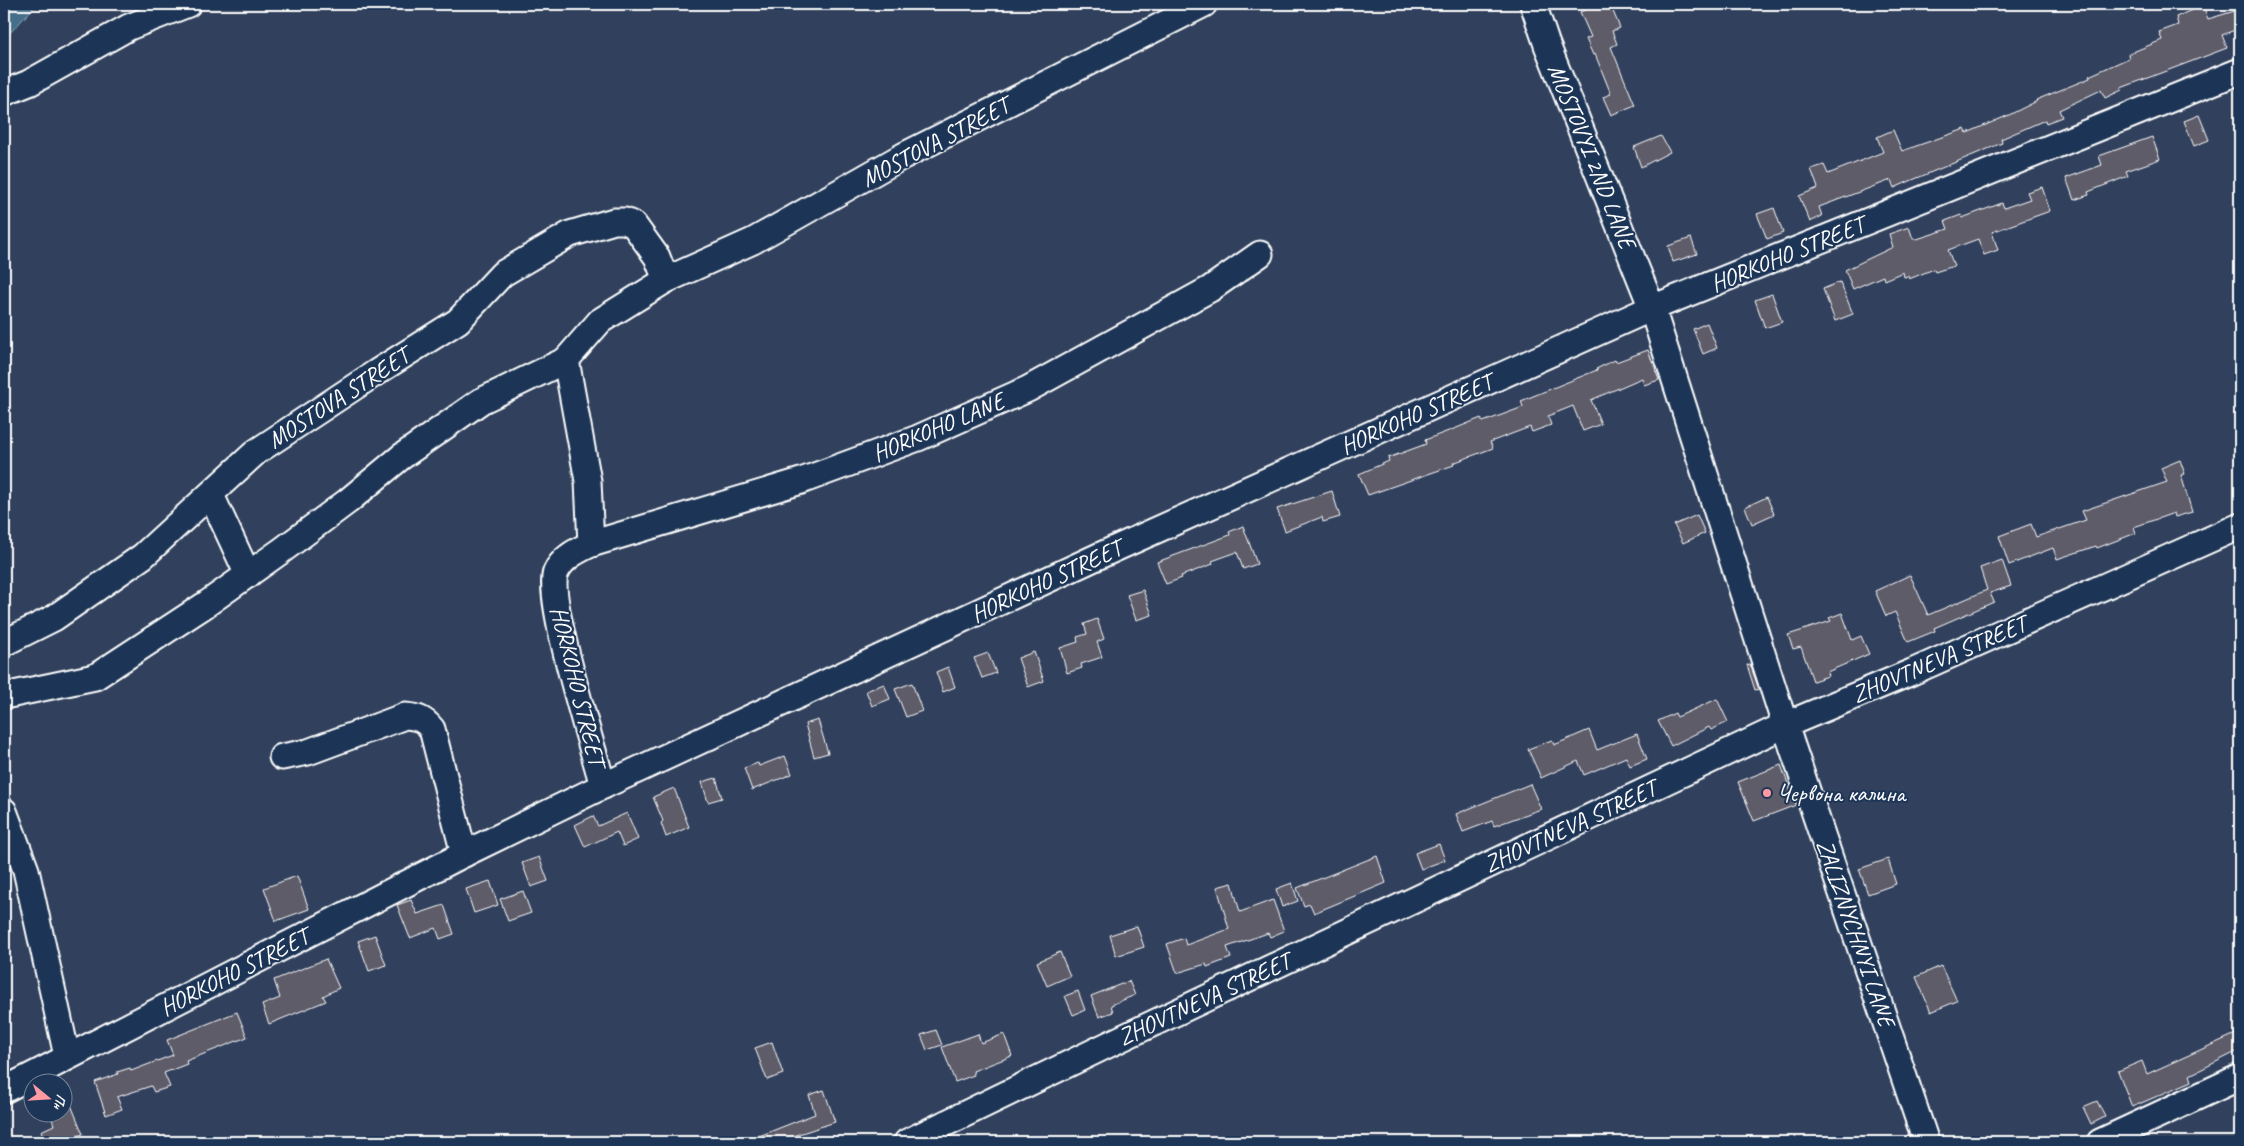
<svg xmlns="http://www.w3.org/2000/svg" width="2244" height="1146" font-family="Caveat,sans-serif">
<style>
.water{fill:#446e8a;stroke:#8fa8b9}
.building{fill:#5f5c6b;stroke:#fff}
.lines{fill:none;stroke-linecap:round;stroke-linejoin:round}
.minor-casing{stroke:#fff;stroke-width:29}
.minor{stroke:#1d3557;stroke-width:25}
.poi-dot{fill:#ff9aa2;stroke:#1d3557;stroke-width:2}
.labels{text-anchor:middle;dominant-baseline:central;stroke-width:4;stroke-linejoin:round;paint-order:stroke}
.street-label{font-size:24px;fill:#fff;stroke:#1d3557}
.poi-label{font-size:24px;fill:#fff;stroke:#1d3557;text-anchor:start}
</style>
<rect width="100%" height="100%" fill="#31415d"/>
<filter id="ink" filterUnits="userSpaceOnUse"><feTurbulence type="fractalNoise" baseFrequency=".02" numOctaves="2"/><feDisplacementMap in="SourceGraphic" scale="10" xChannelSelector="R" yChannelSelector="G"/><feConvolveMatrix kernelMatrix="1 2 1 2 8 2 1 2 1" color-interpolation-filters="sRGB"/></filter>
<g filter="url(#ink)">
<polygon class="water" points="4,4 37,4 9,34 4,45"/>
<g class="building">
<polygon points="1600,4 1610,4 1620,28 1612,31 1617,44 1611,47 1635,105 1611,115 1603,97 1611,94 1595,54 1593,55 1586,39 1591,37 1580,12"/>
<polygon points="2203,5 2208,19 2238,10 2240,28 2222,35 2227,48 2121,88 2122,90 2105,98 2101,90 2059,110 2062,117 2046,123 2045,120 2001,139 2002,143 1910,181 1894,188 1891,180 1819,207 1822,216 1810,222 1799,196 1818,188 1811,169 1824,165 1828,174 1883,152 1877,137 1893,130 1902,151 1965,129 1967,133 2009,115 2037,101 2036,100 2090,78 2089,76 2129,58 2128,54 2162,40 2159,32 2178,25 2176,17"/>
<polygon points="2199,115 2209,140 2194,146 2184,121"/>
<polygon points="1661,136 1670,152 1641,167 1634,147"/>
<polygon points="2152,137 2160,159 2126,171 2128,176 2088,192 2089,195 2074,200 2066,178 2102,165 2099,156"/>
<polygon points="2042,187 2050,211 1992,232 1998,250 1984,255 1978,239 1948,250 1954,266 1935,272 1934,269 1909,279 1908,276 1904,277 1903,272 1884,280 1883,276 1853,289 1845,270 1893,247 1889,234 1909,227 1913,239 1917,239 1948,229 1945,221 1961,215 1962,218 2002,203 2004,208 2030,199 2027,192"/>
<polygon points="1774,208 1783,233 1767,239 1757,214"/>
<polygon points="1691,238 1697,254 1673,262 1668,246"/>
<polygon points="1840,282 1853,314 1835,321 1823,289"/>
<polygon points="1772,294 1782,322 1765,328 1755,300"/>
<polygon points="1707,323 1717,348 1703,354 1693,329"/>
<polygon points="1648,350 1659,380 1644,385 1642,378 1591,400 1601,424 1583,431 1573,406 1548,416 1551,425 1532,432 1530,427 1490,442 1493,448 1453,463 1454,465 1368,495 1359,474 1389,461 1388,458 1426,444 1425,440 1459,427 1481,418 1483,422 1523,407 1521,401 1597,370 1596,369 1615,360 1616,362"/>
<polygon points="2180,460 2185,474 2181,475 2192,512 2175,517 2174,513 2134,527 2136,533 2097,548 2096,546 2057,559 2053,548 2009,565 1999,536 2031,524 2036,537 2086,520 2082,511 2167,482 2161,468"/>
<polygon points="1332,491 1340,517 1323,522 1322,517 1285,531 1277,509"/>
<polygon points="1767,497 1774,514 1752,524 1745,507"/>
<polygon points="1697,515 1705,533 1683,543 1674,525"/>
<polygon points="1243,526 1257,564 1243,569 1237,552 1212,561 1213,564 1181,576 1182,578 1166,584 1157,562 1230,535 1229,532"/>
<polygon points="2002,560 2011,586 1990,593 1994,602 1934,628 1935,631 1908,642 1895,612 1886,616 1875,591 1910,575 1928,615 1987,590 1980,568"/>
<polygon points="1143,590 1152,615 1136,620 1127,595"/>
<polygon points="1842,613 1852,640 1861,636 1869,654 1827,672 1828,676 1813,681 1801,647 1793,649 1788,635 1831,621 1829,618"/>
<polygon points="1097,619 1104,639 1097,642 1102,657 1081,664 1082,668 1067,673 1060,648 1078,642 1077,637 1087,634 1084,624"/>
<polygon points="1034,652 1044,681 1028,687 1018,658"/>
<polygon points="988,653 996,673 982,678 974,658"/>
<polygon points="1750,664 1759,689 1755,690 1747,665"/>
<polygon points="948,667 955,687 943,692 936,672"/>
<polygon points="912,683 922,711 906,717 895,689"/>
<polygon points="884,684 890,699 872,706 866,691"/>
<polygon points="1717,699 1728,722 1711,730 1709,727 1671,746 1658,721 1675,713 1677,717"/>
<polygon points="818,720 828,753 814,757 805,724"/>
<polygon points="1589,730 1597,750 1637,734 1647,759 1630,766 1626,757 1584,775 1578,761 1541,778 1528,749 1552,740 1554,745"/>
<polygon points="785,756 792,774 752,790 744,768 758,763 759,766"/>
<polygon points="1781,765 1796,805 1754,821 1738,782"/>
<polygon points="716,778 722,798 708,802 702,782"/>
<polygon points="1530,784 1541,809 1494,826 1492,821 1463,832 1456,814"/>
<polygon points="674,788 689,827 666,837 661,823 663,821 653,797"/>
<polygon points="627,813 638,839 623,846 617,832 585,847 575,825 593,816 598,826"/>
<polygon points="1439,844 1445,860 1421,869 1415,853"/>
<polygon points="1377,856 1386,883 1314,913 1310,904 1304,906 1297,888"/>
<polygon points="539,857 548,881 531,887 522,863"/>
<polygon points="1888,859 1896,884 1868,894 1859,869"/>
<polygon points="297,876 309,909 276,921 264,888"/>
<polygon points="490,881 498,905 474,913 466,889"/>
<polygon points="1232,883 1240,912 1273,900 1284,931 1270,937 1268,933 1227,947 1231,958 1207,967 1206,964 1177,973 1167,944 1184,938 1186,945 1229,929 1217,887"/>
<polygon points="1292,883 1298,901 1282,907 1276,889"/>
<polygon points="523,891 531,913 508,921 500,899"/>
<polygon points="411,900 417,914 444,905 454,934 440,939 436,928 410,938 397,905"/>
<polygon points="1137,926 1144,947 1116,956 1110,935"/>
<polygon points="375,935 386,965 369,971 358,941"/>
<polygon points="1060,952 1070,976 1047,986 1037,962"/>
<polygon points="326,959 339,988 323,996 326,1001 269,1024 262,1005 280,998 274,980"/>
<polygon points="1941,966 1957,1001 1931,1012 1916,977"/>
<polygon points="1129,981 1135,995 1111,1005 1113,1012 1099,1017 1091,996"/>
<polygon points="1078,991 1085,1010 1073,1015 1065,996"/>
<polygon points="237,1012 247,1037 186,1061 187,1064 164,1073 170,1087 154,1092 151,1086 117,1097 122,1109 106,1115 95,1082 118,1074 117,1072 130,1068 131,1071 173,1055 167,1040"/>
<polygon points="936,1030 942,1045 927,1050 921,1035"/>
<polygon points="2240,1032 2240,1050 2190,1075 2192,1081 2132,1107 2118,1071 2142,1061 2147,1074"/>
<polygon points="978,1034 981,1043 1004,1034 1012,1056 973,1071 974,1075 955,1082 942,1047"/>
<polygon points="772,1042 783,1074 767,1080 755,1048"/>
<polygon points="62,1083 83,1134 62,1142 46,1142 41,1131 54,1125 52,1119 59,1116 58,1114 62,1114"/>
<polygon points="824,1090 835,1122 796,1135 799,1142 744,1142 815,1114 809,1095"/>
<polygon points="2097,1101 2105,1117 2091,1124 2083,1107"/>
</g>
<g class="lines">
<defs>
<g id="minor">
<polyline points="1533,4 1547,45 1652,308 1785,725 1926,1142"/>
<polyline points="4,93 29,83 129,27 188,4"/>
<polyline points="566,360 588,481 591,544"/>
<polyline points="211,495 248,575"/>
<polyline points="4,643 54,618 143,556 256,452 377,372 458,321 502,274 570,234 614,221 625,221 634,225 657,257 666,280 753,241 903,156 1204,4"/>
<polyline points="4,696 95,677 205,605 281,551 348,501 401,457 481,401 566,360 600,321 666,280"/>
<path d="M282,757L308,752L405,716C418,717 424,719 432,729L464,854"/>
<path d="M603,786C594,751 545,598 556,572C563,557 577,551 591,544L801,481L918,438L1028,389L1210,289L1260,254"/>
<polyline points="4,811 26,870 67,1056"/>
<polyline points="4,1090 464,854 603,786 1101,555 1652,308 2240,71"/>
<polyline points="907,1142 1120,1039 1785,725 1912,672 2240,526"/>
<polyline points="2100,1142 2240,1077"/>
</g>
</defs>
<use href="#minor" class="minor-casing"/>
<use href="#minor" class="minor"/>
</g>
</g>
<circle class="poi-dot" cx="1767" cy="793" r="5"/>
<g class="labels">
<g class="street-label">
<text transform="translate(935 142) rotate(-28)">MOSTOVA STREET</text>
<text transform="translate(1592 156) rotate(68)">MOSTOVYI 2ND LANE</text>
<text transform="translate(1787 254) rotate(-22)">HORKOHO STREET</text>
<text transform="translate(338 398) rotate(-33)">MOSTOVA STREET</text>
<text transform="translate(1416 414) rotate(-24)">HORKOHO STREET</text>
<text transform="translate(938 427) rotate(-23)">HORKOHO LANE</text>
<text transform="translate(1046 581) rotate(-25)">HORKOHO STREET</text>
<text transform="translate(1939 659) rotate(-23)">ZHOVTNEVA STREET</text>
<text transform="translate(578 686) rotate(76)">HORKOHO STREET</text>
<text transform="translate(1570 826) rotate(-25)">ZHOVTNEVA STREET</text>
<text transform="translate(1856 933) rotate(71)">ZALIZNYCHNYI LANE</text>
<text transform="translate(234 972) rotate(-27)">HORKOHO STREET</text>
<text transform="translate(1204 999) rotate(-25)">ZHOVTNEVA STREET</text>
</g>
<g class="poi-label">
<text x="1777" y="793">Червона калина</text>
</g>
</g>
<rect width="2244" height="1146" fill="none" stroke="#1d3557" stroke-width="20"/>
<rect x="10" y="10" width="2224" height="1126" fill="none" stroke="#fff" stroke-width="2" filter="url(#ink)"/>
<g transform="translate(48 1098) rotate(108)"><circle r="24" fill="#1d3557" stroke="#77869a"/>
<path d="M0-4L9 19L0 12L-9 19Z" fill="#ff9aa2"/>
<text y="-8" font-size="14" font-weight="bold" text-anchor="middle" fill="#ffffff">Пн</text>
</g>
</svg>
